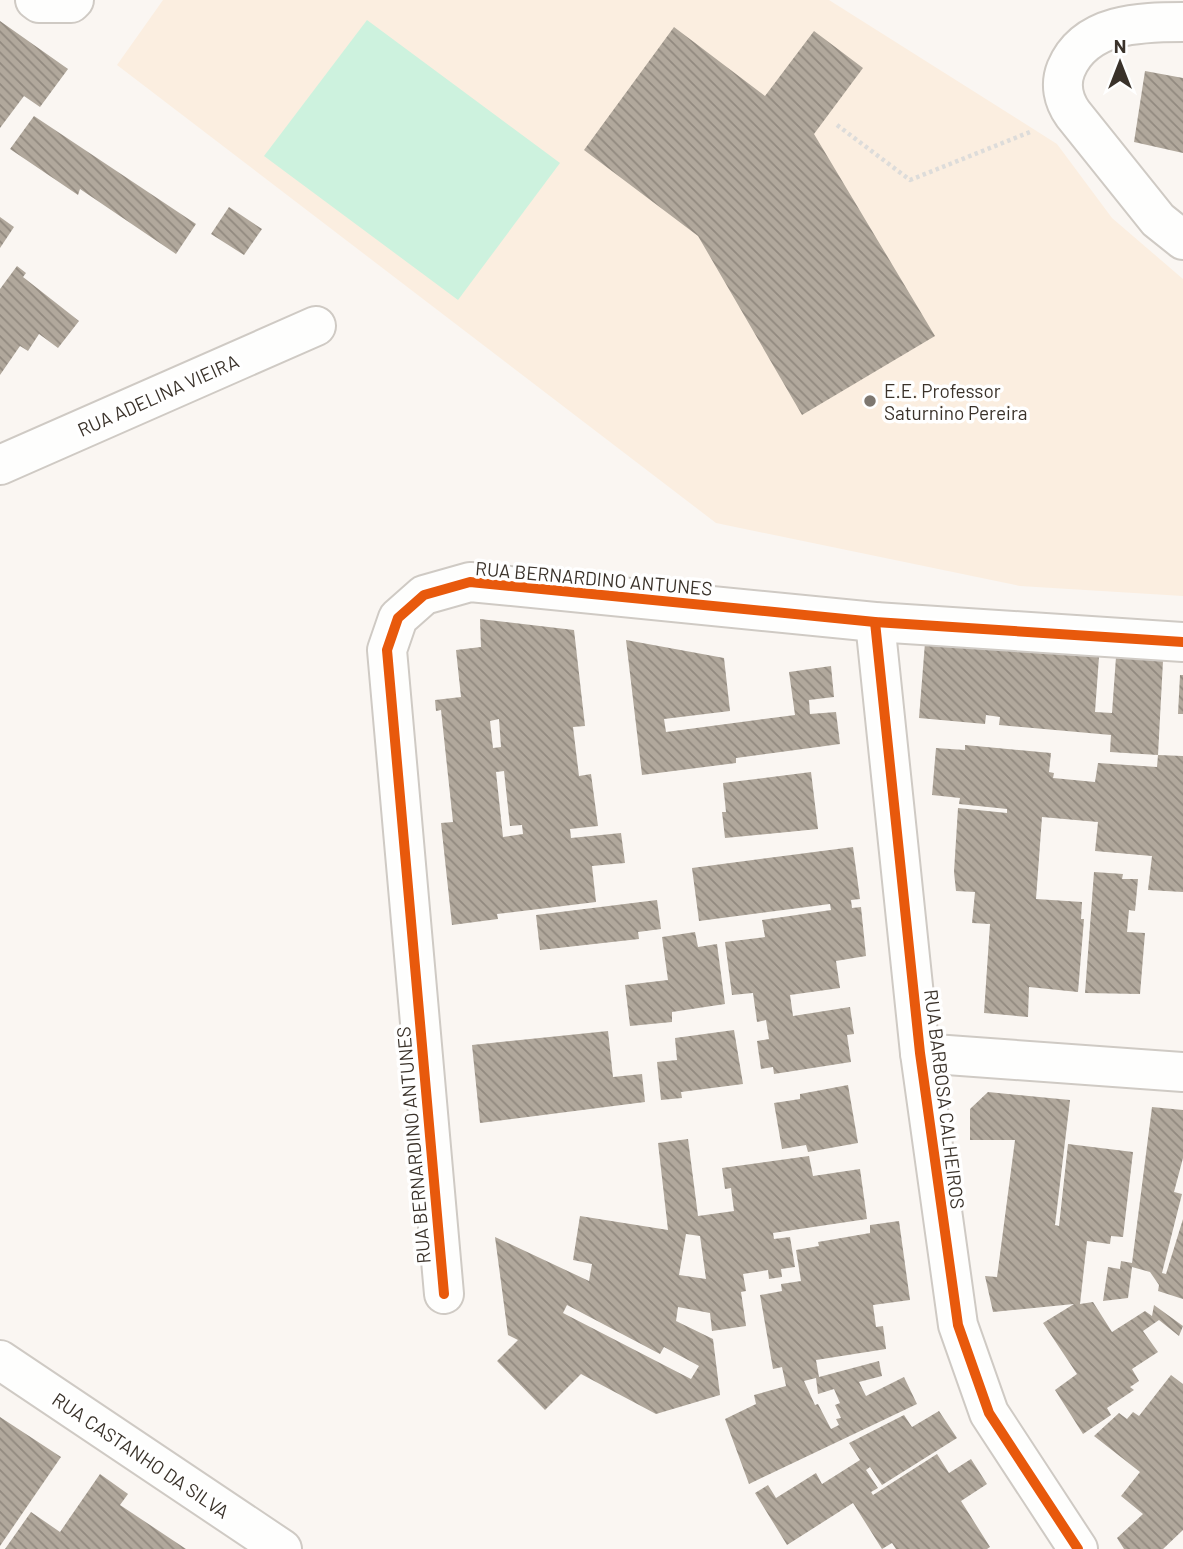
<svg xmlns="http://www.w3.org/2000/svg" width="1183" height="1549" font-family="Barlow,sans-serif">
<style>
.built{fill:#fbeee0}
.green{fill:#cdf2de}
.building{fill:url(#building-back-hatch);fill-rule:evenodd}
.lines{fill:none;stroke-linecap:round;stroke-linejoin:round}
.minor-casing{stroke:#cfcac4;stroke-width:42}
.path{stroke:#dddcda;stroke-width:4.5;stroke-dasharray:3.5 3.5;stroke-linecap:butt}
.minor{stroke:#fefefd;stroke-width:38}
.cycleway-casing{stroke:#fff;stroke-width:15}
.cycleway{stroke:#e8590c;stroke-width:10}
.poi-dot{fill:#7d7770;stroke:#fff;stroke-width:2.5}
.labels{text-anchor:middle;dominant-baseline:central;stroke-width:7;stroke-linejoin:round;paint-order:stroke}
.poi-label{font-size:19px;fill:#3a322a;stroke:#fff;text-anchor:start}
.street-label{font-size:19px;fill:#3a322a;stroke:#fff}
</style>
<defs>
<pattern id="building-back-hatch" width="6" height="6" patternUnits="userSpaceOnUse" patternTransform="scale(1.75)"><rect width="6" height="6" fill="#b1a89c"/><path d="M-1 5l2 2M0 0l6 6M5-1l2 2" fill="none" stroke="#91897f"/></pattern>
</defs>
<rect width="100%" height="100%" fill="#faf6f2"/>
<polygon class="built" points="163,0 829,0 1057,144 1112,218 1183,279 1183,596 1020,586 716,523 117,65"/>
<polygon class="green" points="367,20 560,163 458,300 264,156"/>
<g class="building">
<polygon points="0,21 68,69 40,107 24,96 0,128"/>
<polygon points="674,27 765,96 814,31 863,68 814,134 935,336 802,415 698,236 584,150"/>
<polygon points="1145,71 1183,78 1183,153 1134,142"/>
<polygon points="34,116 196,224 176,254 80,189 78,195 10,149"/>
<polygon points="229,207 262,229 244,255 211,234"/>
<polygon points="0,217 14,227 0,248"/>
<polygon points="17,266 26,273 23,277 79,321 58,348 39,334 28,351 20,346 0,375 0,289"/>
<path d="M480,619L574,630L585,726L573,727L579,776L591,774L598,826L570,829L571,838L621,833L625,863L592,866L596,902L497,914L498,919L452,925L441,823L453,822L441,710L436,711L435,700L461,697L456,650L481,647ZM499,719L501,747L493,748L490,721ZM504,771L510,826L522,825L523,834L503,837L496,772Z"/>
<polygon points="926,630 1015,649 1099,657 1095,712 1112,713 1116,657 1163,661 1158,755 1183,756 1183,892 1148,890 1152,856 1095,851 1098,822 1042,817 1036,899 1082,902 1081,919 1084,919 1078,992 1029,987 1028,1017 984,1013 990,924 972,923 975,892 956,891 954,872 958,808 1007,813 1007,809 959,804 960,798 932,795 936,748 965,750 965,745 1051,753 1049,772 1054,773 1053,778 1095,782 1098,763 1157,767 1158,755 1110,752 1111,735 999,725 1000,717 986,715 985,724 919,718"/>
<polygon points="626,640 724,658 730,711 664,719 666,732 795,715 789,672 831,666 834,697 809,700 810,714 836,712 840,744 736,758 736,763 642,775"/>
<polygon points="1180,675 1183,675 1183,714 1178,714"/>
<polygon points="811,772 818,829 725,838 722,812 726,812 723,783"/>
<polygon points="853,847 860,899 851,900 852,908 861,907 866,956 836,961 840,988 790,995 793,1016 850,1007 854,1034 847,1035 851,1062 774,1074 773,1067 761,1069 757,1041 769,1039 766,1020 757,1022 753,993 732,995 725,942 765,937 762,920 831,910 830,904 699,921 692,868"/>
<polygon points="1094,872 1123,874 1122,879 1138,879 1135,911 1129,910 1127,932 1145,933 1140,994 1085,993"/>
<polygon points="657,900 661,929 638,932 639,939 540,950 536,915"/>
<polygon points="695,932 698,947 717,944 725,1004 672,1012 672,1022 630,1026 625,985 668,980 662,937"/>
<polygon points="734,1030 743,1084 681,1092 682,1098 661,1100 657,1062 677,1060 675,1038"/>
<polygon points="608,1031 613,1077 642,1074 645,1102 480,1123 472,1045"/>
<polygon points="848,1085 858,1143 808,1152 806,1145 782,1149 774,1103 800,1099 800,1094"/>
<polygon points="988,1092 1070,1100 1055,1225 1059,1226 1068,1144 1133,1152 1123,1237 1111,1236 1110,1244 1087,1241 1080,1304 1093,1302 1112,1332 1145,1311 1152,1316 1154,1305 1183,1326 1179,1336 1159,1320 1143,1331 1158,1352 1132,1369 1139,1381 1130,1387 1134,1390 1107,1408 1111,1415 1083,1434 1055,1390 1077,1374 1043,1323 1074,1304 993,1312 985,1276 997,1277 1015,1140 970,1140 970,1109"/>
<polygon points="1152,1107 1183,1110 1183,1158 1174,1192 1182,1194 1162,1273 1166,1274 1183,1219 1183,1299 1158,1291 1159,1285 1150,1272 1132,1267 1128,1298 1103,1301 1108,1267 1120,1269 1121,1261 1132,1263"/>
<path d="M688,1139L698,1216L734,1211L731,1188L725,1189L722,1168L809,1156L813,1176L860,1169L867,1219L773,1233L774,1239L790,1237L795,1267L781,1269L782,1277L769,1279L768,1270L743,1274L746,1291L741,1292L746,1326L712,1331L710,1313L678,1307L676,1321L713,1339L720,1395L656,1414L581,1374L545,1410L497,1361L518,1340L508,1335L495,1237L589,1281L592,1264L573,1260L580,1216L668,1230L658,1143ZM686,1234L700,1236L706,1279L679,1275ZM567,1305L660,1354L664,1347L699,1366L691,1379L563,1313Z"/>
<path d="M899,1221L910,1300L873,1305L876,1327L883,1326L886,1349L816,1360L819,1377L879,1361L882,1376L859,1382L866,1396L904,1377L917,1404L749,1484L725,1419L756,1404L754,1395L786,1386L782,1367L773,1369L760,1295L782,1291L781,1284L801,1281L796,1250L819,1246L818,1242L870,1233V1225ZM816,1378L818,1394L834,1389L840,1403L835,1405L841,1418L836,1419L839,1425L831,1429L818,1404L815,1405L804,1381Z"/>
<polygon points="1171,1375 1183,1384 1183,1530 1163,1549 1124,1549 1117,1538 1143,1514 1121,1496 1140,1472 1094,1436 1119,1413 1127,1419 1133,1412 1139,1416"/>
<polygon points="939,1411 957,1438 882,1485 870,1467 866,1470 878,1488 871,1492 873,1495 937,1454 949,1473 971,1459 987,1484 961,1501 990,1547 987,1549 896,1549 892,1543 882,1549 853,1503 787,1545 755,1493 768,1485 776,1498 816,1473 822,1484 860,1460 849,1443 904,1415 912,1427"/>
<polygon points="0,1417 61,1457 0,1546"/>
<polygon points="100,1474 128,1494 120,1505 186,1549 5,1549 31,1512 60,1532"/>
</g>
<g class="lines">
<defs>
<g id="minor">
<polyline points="35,0 39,3 71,3 74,0"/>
<path d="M1183,22C1140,22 1085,23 1066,69C1060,84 1063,100 1073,114L1158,220L1183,240"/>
<polyline points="0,465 316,326"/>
<polyline points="875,622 920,1053 958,1325 989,1413 1078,1549"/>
<polyline points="920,1053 1183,1072"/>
<polyline points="444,1294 387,650 398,618 424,595 470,582 875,622 1183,642"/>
<polyline points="0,1360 282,1549"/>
</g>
</defs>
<use href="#minor" class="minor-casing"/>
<polyline class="path" points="837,125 910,180 1030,132"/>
<use href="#minor" class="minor"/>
<defs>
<g id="cycleway">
<polyline points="875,622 920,1053 958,1325 989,1413 1078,1549"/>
<polyline points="444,1294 387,650 398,618 424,595 470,582 875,622 1183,642"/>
</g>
</defs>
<use href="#cycleway" class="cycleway-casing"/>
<use href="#cycleway" class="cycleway"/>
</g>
<circle class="poi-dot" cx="870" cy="401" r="7"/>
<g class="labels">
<g class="poi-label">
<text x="884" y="390">E.E. Professor<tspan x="884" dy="22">Saturnino Pereira</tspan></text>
</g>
<g class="street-label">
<text transform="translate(158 395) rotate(-24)">RUA ADELINA VIEIRA</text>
<text transform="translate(594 578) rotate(5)">RUA BERNARDINO ANTUNES</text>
<text transform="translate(945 1099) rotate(83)">RUA BARBOSA CALHEIROS</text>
<text transform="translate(413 1145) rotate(-95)">RUA BERNARDINO ANTUNES</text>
<text transform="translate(141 1455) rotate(34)">RUA CASTANHO DA SILVA</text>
</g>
</g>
<g transform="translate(1120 63)" stroke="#ffffff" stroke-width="5" paint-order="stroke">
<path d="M0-5L12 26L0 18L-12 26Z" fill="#3a322a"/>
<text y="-10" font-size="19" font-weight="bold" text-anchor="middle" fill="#3a322a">N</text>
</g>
</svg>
